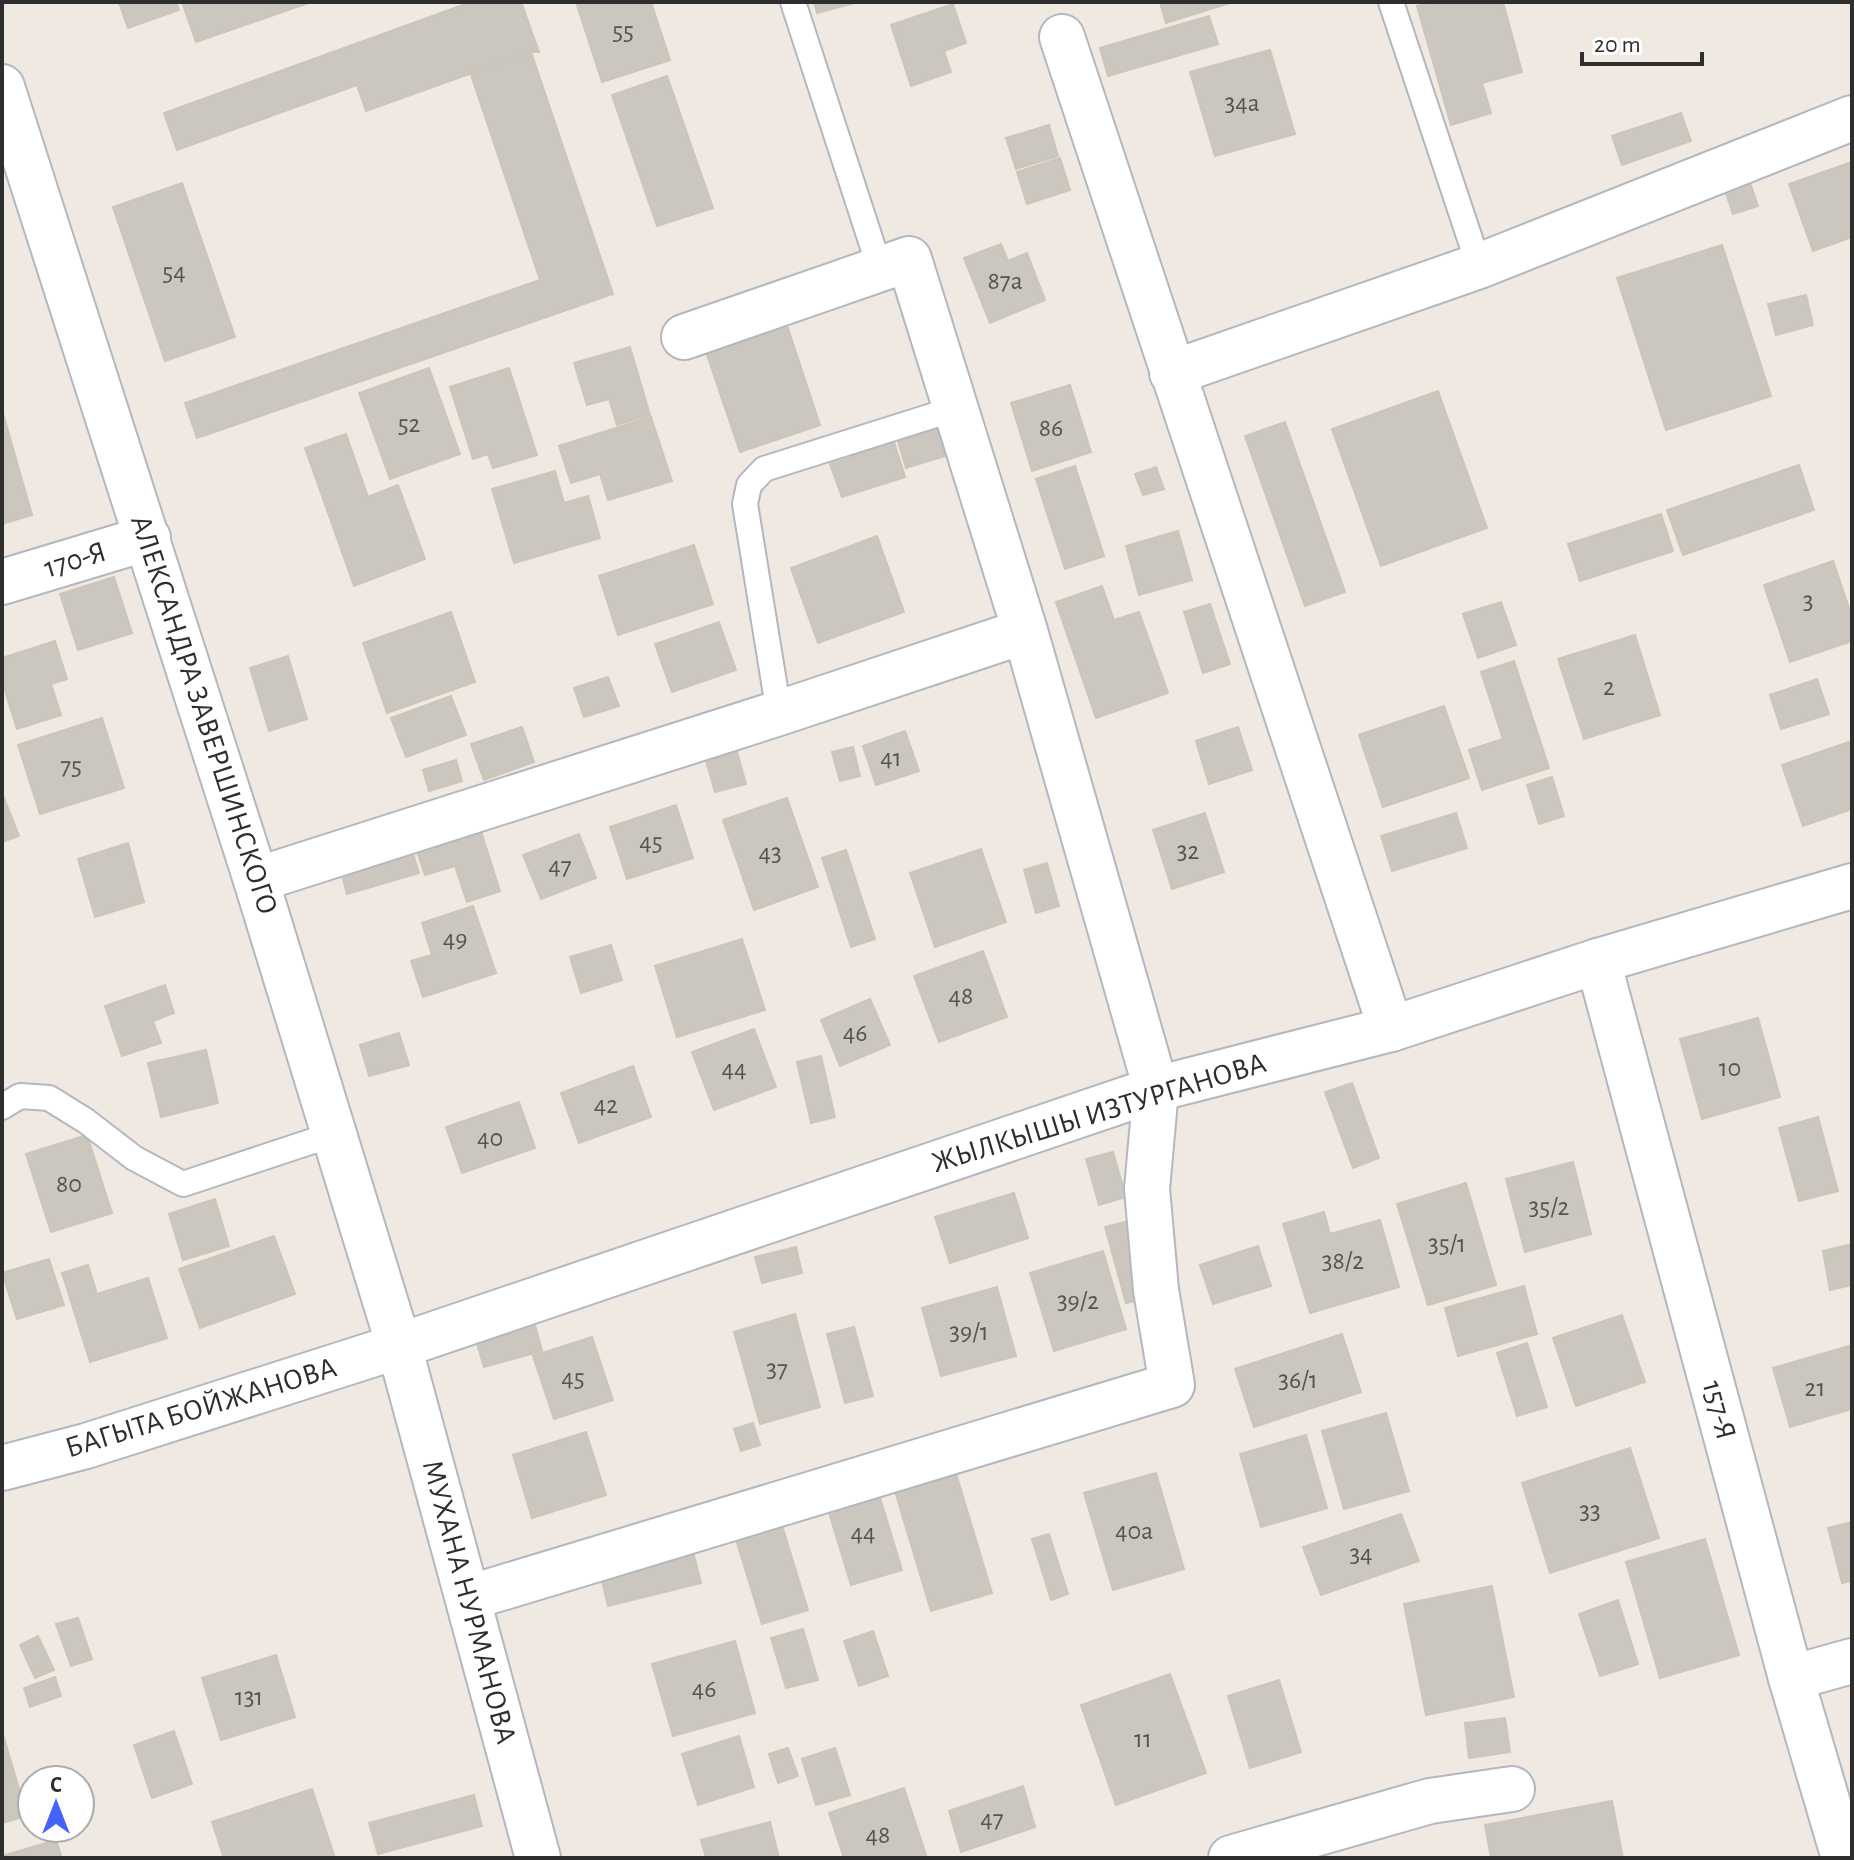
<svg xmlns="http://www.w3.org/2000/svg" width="1854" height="1860" font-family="'Alegreya Sans',sans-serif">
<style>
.building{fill:#cbc7bf;stroke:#cbc5ba;stroke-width:2}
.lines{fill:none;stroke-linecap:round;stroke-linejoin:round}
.lane-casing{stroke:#b4b7c1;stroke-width:28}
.street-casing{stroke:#b4b7c1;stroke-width:48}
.lane{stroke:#fff;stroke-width:24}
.street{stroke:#fff;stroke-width:44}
.labels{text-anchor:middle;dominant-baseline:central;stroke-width:6;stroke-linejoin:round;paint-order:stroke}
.number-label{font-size:26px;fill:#555452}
.street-label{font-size:30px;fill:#2e2e2e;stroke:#fff}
</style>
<rect width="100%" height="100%" fill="#efe9e1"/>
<g class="building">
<polygon points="119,2 176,2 179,10 128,28"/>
<polygon points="182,2 311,2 196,42"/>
<polygon points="471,2 521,2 539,52 531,52 366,111 357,85 177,150 164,113"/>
<polygon points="576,2 651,2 670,60 602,82"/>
<polygon points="814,2 858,2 817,13"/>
<polygon points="1160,2 1233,2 1166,23"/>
<polygon points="1431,2 1503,2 1522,72 1482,83 1491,113 1451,125 1417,6"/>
<polygon points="953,4 966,43 944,51 951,72 911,86 891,25"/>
<polygon points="1209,16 1218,44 1108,76 1100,48"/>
<polygon points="1270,50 1295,134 1215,156 1190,72"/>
<polygon points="531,52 613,294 197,438 185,403 540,280 470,72"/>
<polygon points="667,76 713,208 657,226 612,95"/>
<polygon points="1681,113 1691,141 1622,165 1612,136"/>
<polygon points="1049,125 1058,156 1016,169 1006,138"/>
<polygon points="1060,158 1070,190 1027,204 1017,172"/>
<polygon points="1852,162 1852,237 1813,251 1789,184"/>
<polygon points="1745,168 1758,206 1733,214 1720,176"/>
<polygon points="182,183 235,337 165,361 113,207"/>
<polygon points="1001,244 1008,261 1027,253 1045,300 990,323 964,258"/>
<polygon points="1722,245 1771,396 1666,430 1617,278"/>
<polygon points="1806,295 1813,325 1776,335 1768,304"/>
<polygon points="782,310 820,425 740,452 701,337"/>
<polygon points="630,347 650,415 617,425 609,399 587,405 574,363"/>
<polygon points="429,368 460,454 390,479 359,393"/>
<polygon points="509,368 537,455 493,468 488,454 473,459 450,387"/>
<polygon points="1070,385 1091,452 1032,471 1011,403"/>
<polygon points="1438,391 1487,528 1381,566 1332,429"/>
<polygon points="2,410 32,515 2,524"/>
<polygon points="651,417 672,481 608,500 600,474 571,483 559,446"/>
<polygon points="1285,422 1345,592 1305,606 1245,436"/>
<polygon points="942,427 951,454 906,468 898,441"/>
<polygon points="346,434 368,497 398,485 425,559 354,586 305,448"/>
<polygon points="894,442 905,477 842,497 830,464"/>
<polygon points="1799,465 1814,510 1683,555 1667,510"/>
<polygon points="1075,466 1104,556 1065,569 1036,479"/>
<polygon points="1156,467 1164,489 1143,495 1135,474"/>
<polygon points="555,471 564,503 588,496 600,538 514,563 492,489"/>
<polygon points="1661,514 1673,551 1580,581 1568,544"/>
<polygon points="1178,531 1192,580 1139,595 1126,546"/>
<polygon points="877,536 904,612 818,643 791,568"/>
<polygon points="694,545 713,604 618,635 599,576"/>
<polygon points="1833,561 1852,617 1852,641 1790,662 1764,585"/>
<polygon points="114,577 132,633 78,650 60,594"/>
<polygon points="1102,586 1114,620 1139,612 1168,693 1096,718 1056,602"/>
<polygon points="1501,602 1516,645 1478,658 1463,614"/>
<polygon points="1210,604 1230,664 1203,673 1184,612"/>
<polygon points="451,612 475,682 387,713 363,643"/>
<polygon points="719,622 736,670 672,692 655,644"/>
<polygon points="1635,635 1660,715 1584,739 1558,659"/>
<polygon points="55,641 67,679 51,684 61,715 17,729 2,681 2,658"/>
<polygon points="288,656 307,719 269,731 250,668"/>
<polygon points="1514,661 1549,768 1482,790 1469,750 1503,739 1481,672"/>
<polygon points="608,677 619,706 584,717 574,688"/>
<polygon points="1817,679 1829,714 1781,729 1770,695"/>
<polygon points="451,696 466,735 406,757 391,718"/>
<polygon points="1444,706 1469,778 1383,807 1359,735"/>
<polygon points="102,718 124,788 40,814 18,745"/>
<polygon points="522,727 534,762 484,780 471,744"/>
<polygon points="1238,727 1252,770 1209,784 1196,741"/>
<polygon points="905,731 919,771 876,785 863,746"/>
<polygon points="734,741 746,784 715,792 703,750"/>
<polygon points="1852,741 1852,809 1803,826 1782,765"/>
<polygon points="853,747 860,776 840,781 832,752"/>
<polygon points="456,760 462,781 429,791 423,770"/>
<polygon points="1552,777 1564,816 1539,824 1527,785"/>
<polygon points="2,793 19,836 2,842"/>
<polygon points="787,798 818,887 754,910 723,820"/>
<polygon points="676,805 693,858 627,879 610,827"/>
<polygon points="1205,813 1224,872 1172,889 1153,830"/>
<polygon points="1456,813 1467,848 1392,871 1381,836"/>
<polygon points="478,822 500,891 467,902 455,866 425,875 414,842"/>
<polygon points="579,834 596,878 541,899 523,855"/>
<polygon points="128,843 144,902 95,917 78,859"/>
<polygon points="411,847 419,873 347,894 340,868"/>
<polygon points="981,849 1006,922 935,947 910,873"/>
<polygon points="846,850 875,939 851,947 822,858"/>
<polygon points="1047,863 1059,906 1036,913 1024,870"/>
<polygon points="473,906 496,973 423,997 411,961 432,955 422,923"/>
<polygon points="742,939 765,1010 677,1037 655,966"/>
<polygon points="611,945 622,980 581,993 570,957"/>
<polygon points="983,951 1007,1017 939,1042 914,976"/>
<polygon points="165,985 174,1013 153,1021 161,1043 122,1056 105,1006"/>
<polygon points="870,999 890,1045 840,1066 821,1020"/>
<polygon points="1758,1018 1780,1097 1702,1119 1680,1039"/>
<polygon points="754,1029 776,1087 714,1110 692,1052"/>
<polygon points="399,1033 409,1065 369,1076 360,1045"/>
<polygon points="206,1050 218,1103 161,1117 148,1063"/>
<polygon points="821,1056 835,1117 811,1123 797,1062"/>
<polygon points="633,1066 651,1117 579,1143 561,1093"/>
<polygon points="1352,1083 1379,1158 1353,1168 1325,1092"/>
<polygon points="519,1102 535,1148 462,1173 446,1127"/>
<polygon points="1818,1117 1838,1191 1799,1201 1779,1128"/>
<polygon points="87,1135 112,1213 51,1232 26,1154"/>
<polygon points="1113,1152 1126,1197 1099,1205 1086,1159"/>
<polygon points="1573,1162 1591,1234 1525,1252 1506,1179"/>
<polygon points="1466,1183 1496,1285 1428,1305 1397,1204"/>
<polygon points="1014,1193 1028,1238 950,1263 935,1217"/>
<polygon points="215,1199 229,1246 183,1260 169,1214"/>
<polygon points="1324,1212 1330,1234 1380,1220 1399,1287 1310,1313 1283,1224"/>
<polygon points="1125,1222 1146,1298 1126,1303 1105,1227"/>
<polygon points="274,1236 295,1294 200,1328 179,1269"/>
<polygon points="1852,1244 1852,1285 1830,1290 1823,1251"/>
<polygon points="1258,1246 1271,1286 1213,1304 1200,1265"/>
<polygon points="796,1247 802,1273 762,1283 755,1257"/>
<polygon points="1103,1251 1126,1329 1054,1351 1030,1273"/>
<polygon points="49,1259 64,1305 17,1319 2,1273"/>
<polygon points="88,1265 97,1294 148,1278 167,1338 90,1362 62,1273"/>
<polygon points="1524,1286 1537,1334 1458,1356 1445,1308"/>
<polygon points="997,1287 1016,1356 941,1376 922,1308"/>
<polygon points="795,1314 820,1407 760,1424 734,1332"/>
<polygon points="1622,1315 1645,1382 1576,1406 1553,1338"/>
<polygon points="534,1321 542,1351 484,1367 475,1337"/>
<polygon points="854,1327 873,1396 845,1403 827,1334"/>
<polygon points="1342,1334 1361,1392 1254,1427 1235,1369"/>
<polygon points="592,1337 613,1400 554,1419 533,1356"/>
<polygon points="1527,1343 1547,1407 1517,1416 1497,1353"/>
<polygon points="1852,1345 1852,1409 1790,1427 1773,1368"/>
<polygon points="1386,1413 1409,1491 1344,1509 1322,1431"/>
<polygon points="753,1423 760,1445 741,1451 734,1429"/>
<polygon points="586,1432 606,1495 532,1518 513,1455"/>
<polygon points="1306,1435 1327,1508 1261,1527 1240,1454"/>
<polygon points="1630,1448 1659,1538 1550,1573 1522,1483"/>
<polygon points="955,1470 992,1593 931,1611 894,1488"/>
<polygon points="1156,1473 1184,1569 1113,1590 1084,1493"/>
<polygon points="875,1481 902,1570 851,1585 824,1496"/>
<polygon points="1401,1514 1419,1561 1321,1595 1303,1547"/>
<polygon points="780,1519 808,1610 762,1624 734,1533"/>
<polygon points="1852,1522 1852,1581 1842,1583 1828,1528"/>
<polygon points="1049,1534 1068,1594 1051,1600 1032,1539"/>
<polygon points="1705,1539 1739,1655 1660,1678 1626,1562"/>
<polygon points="691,1544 701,1583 608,1606 599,1568"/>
<polygon points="1492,1586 1514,1697 1426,1715 1404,1604"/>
<polygon points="1618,1600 1638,1664 1600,1676 1579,1614"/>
<polygon points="78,1618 92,1659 71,1666 56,1624"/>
<polygon points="803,1629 818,1680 786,1688 771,1638"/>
<polygon points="873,1631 888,1676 859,1686 844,1641"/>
<polygon points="38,1636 54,1670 35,1678 20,1645"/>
<polygon points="735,1641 755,1713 673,1736 652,1664"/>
<polygon points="276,1655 295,1717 221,1740 202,1678"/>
<polygon points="1170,1674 1206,1773 1116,1805 1081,1705"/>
<polygon points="55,1677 61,1696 30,1707 24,1688"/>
<polygon points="1279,1680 1301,1752 1250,1768 1228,1696"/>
<polygon points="1505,1718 1510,1752 1469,1758 1465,1723"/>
<polygon points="2,1731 27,1816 2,1823"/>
<polygon points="174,1731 192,1784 152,1798 134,1745"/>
<polygon points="739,1736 754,1787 698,1805 682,1754"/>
<polygon points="788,1748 798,1776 778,1783 769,1754"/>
<polygon points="835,1748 850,1795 816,1805 802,1759"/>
<polygon points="1023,1786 1035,1827 961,1852 949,1811"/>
<polygon points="904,1788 927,1858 844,1858 829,1813"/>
<polygon points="312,1789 335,1858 224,1858 212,1822"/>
<polygon points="474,1795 482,1826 378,1854 369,1823"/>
<polygon points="1612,1801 1623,1858 1491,1858 1485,1825"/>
<polygon points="770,1822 779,1858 706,1858 701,1840"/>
<polygon points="56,1840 62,1858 2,1858 2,1856"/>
</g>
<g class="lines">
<defs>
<g id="lane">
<polyline points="793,2 880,269"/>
<polyline points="1391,2 1479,266"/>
<polyline points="779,713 745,504 749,485 764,469 954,409"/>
<polyline points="2,1107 20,1096 49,1098 86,1121 134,1158 183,1184 334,1134"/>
</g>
<g id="street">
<polyline points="1062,37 1391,1029"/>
<polyline points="2,87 256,880 399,1346 538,1858"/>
<polyline points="1172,373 1479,266 1852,118"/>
<polyline points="2,582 148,538"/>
<polyline points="256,880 779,713 1025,631"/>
<polyline points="1598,961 1791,1678 1844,1858"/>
<polyline points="2,1468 86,1446 399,1346 1156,1089 1391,1029 1598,961 1852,886"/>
<polyline points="468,1598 1172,1385 1156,1290 1147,1189 1156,1089 1025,631 909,259 684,337"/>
<polyline points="1791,1678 1852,1661"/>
<polyline points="1231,1858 1430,1801 1512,1789"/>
</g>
</defs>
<use href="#lane" class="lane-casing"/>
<use href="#street" class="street-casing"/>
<use href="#lane" class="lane"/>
<use href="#street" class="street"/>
</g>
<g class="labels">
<g class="number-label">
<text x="623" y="31">55</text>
<text x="1242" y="103">34а</text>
<text x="174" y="272">54</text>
<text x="1005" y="281">87а</text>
<text x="409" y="424">52</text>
<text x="1051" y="428">86</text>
<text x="1808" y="601">3</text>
<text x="1609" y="687">2</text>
<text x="891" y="758">41</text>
<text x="71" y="766">75</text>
<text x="651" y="842">45</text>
<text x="1188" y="851">32</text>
<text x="770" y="853">43</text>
<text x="560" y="866">47</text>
<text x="455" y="939">49</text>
<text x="961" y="996">48</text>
<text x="855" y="1033">46</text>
<text x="1730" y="1068">10</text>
<text x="734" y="1069">44</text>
<text x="606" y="1105">42</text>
<text x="490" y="1138">40</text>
<text x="69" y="1184">80</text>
<text x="1549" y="1207">35/2</text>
<text x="1447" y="1244">35/1</text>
<text x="1343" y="1261">38/2</text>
<text x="1078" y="1301">39/2</text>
<text x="969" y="1332">39/1</text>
<text x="777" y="1369">37</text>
<text x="573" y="1378">45</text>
<text x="1298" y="1380">36/1</text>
<text x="1815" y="1388">21</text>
<text x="1590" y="1511">33</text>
<text x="1134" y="1531">40а</text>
<text x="863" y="1533">44</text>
<text x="1361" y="1554">34</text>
<text x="704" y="1689">46</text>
<text x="249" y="1697">131</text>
<text x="1143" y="1739">11</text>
<text x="992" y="1819">47</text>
<text x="878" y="1835">48</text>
</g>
<g class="street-label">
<text transform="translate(75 560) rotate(-17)">170-Я</text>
<text transform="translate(204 715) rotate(72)">АЛЕКСАНДРА ЗАВЕРШИНСКОГО</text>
<text transform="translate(1099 1113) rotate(-17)">ЖЫЛКЫШЫ ИЗТУРГАНОВА</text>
<text transform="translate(201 1408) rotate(-17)">БАГЫТА БОЙЖАНОВА</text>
<text transform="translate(1719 1410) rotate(75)">157-Я</text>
<text transform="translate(469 1602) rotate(75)">МУХАНА НУРМАНОВА</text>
</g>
</g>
<rect width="1854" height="1860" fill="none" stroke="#2e2e2e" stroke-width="8"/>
<g transform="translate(56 1804)"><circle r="38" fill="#ffffff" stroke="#ababab" stroke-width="2"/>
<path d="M0-6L14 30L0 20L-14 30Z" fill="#4264fb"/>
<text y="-12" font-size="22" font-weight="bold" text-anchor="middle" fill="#2e2e2e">С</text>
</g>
<path d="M1582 52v12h120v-12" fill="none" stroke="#2e2e2e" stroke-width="4"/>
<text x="1594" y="52" font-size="24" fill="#2e2e2e" stroke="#ffffff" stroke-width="6" paint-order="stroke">20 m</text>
</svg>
